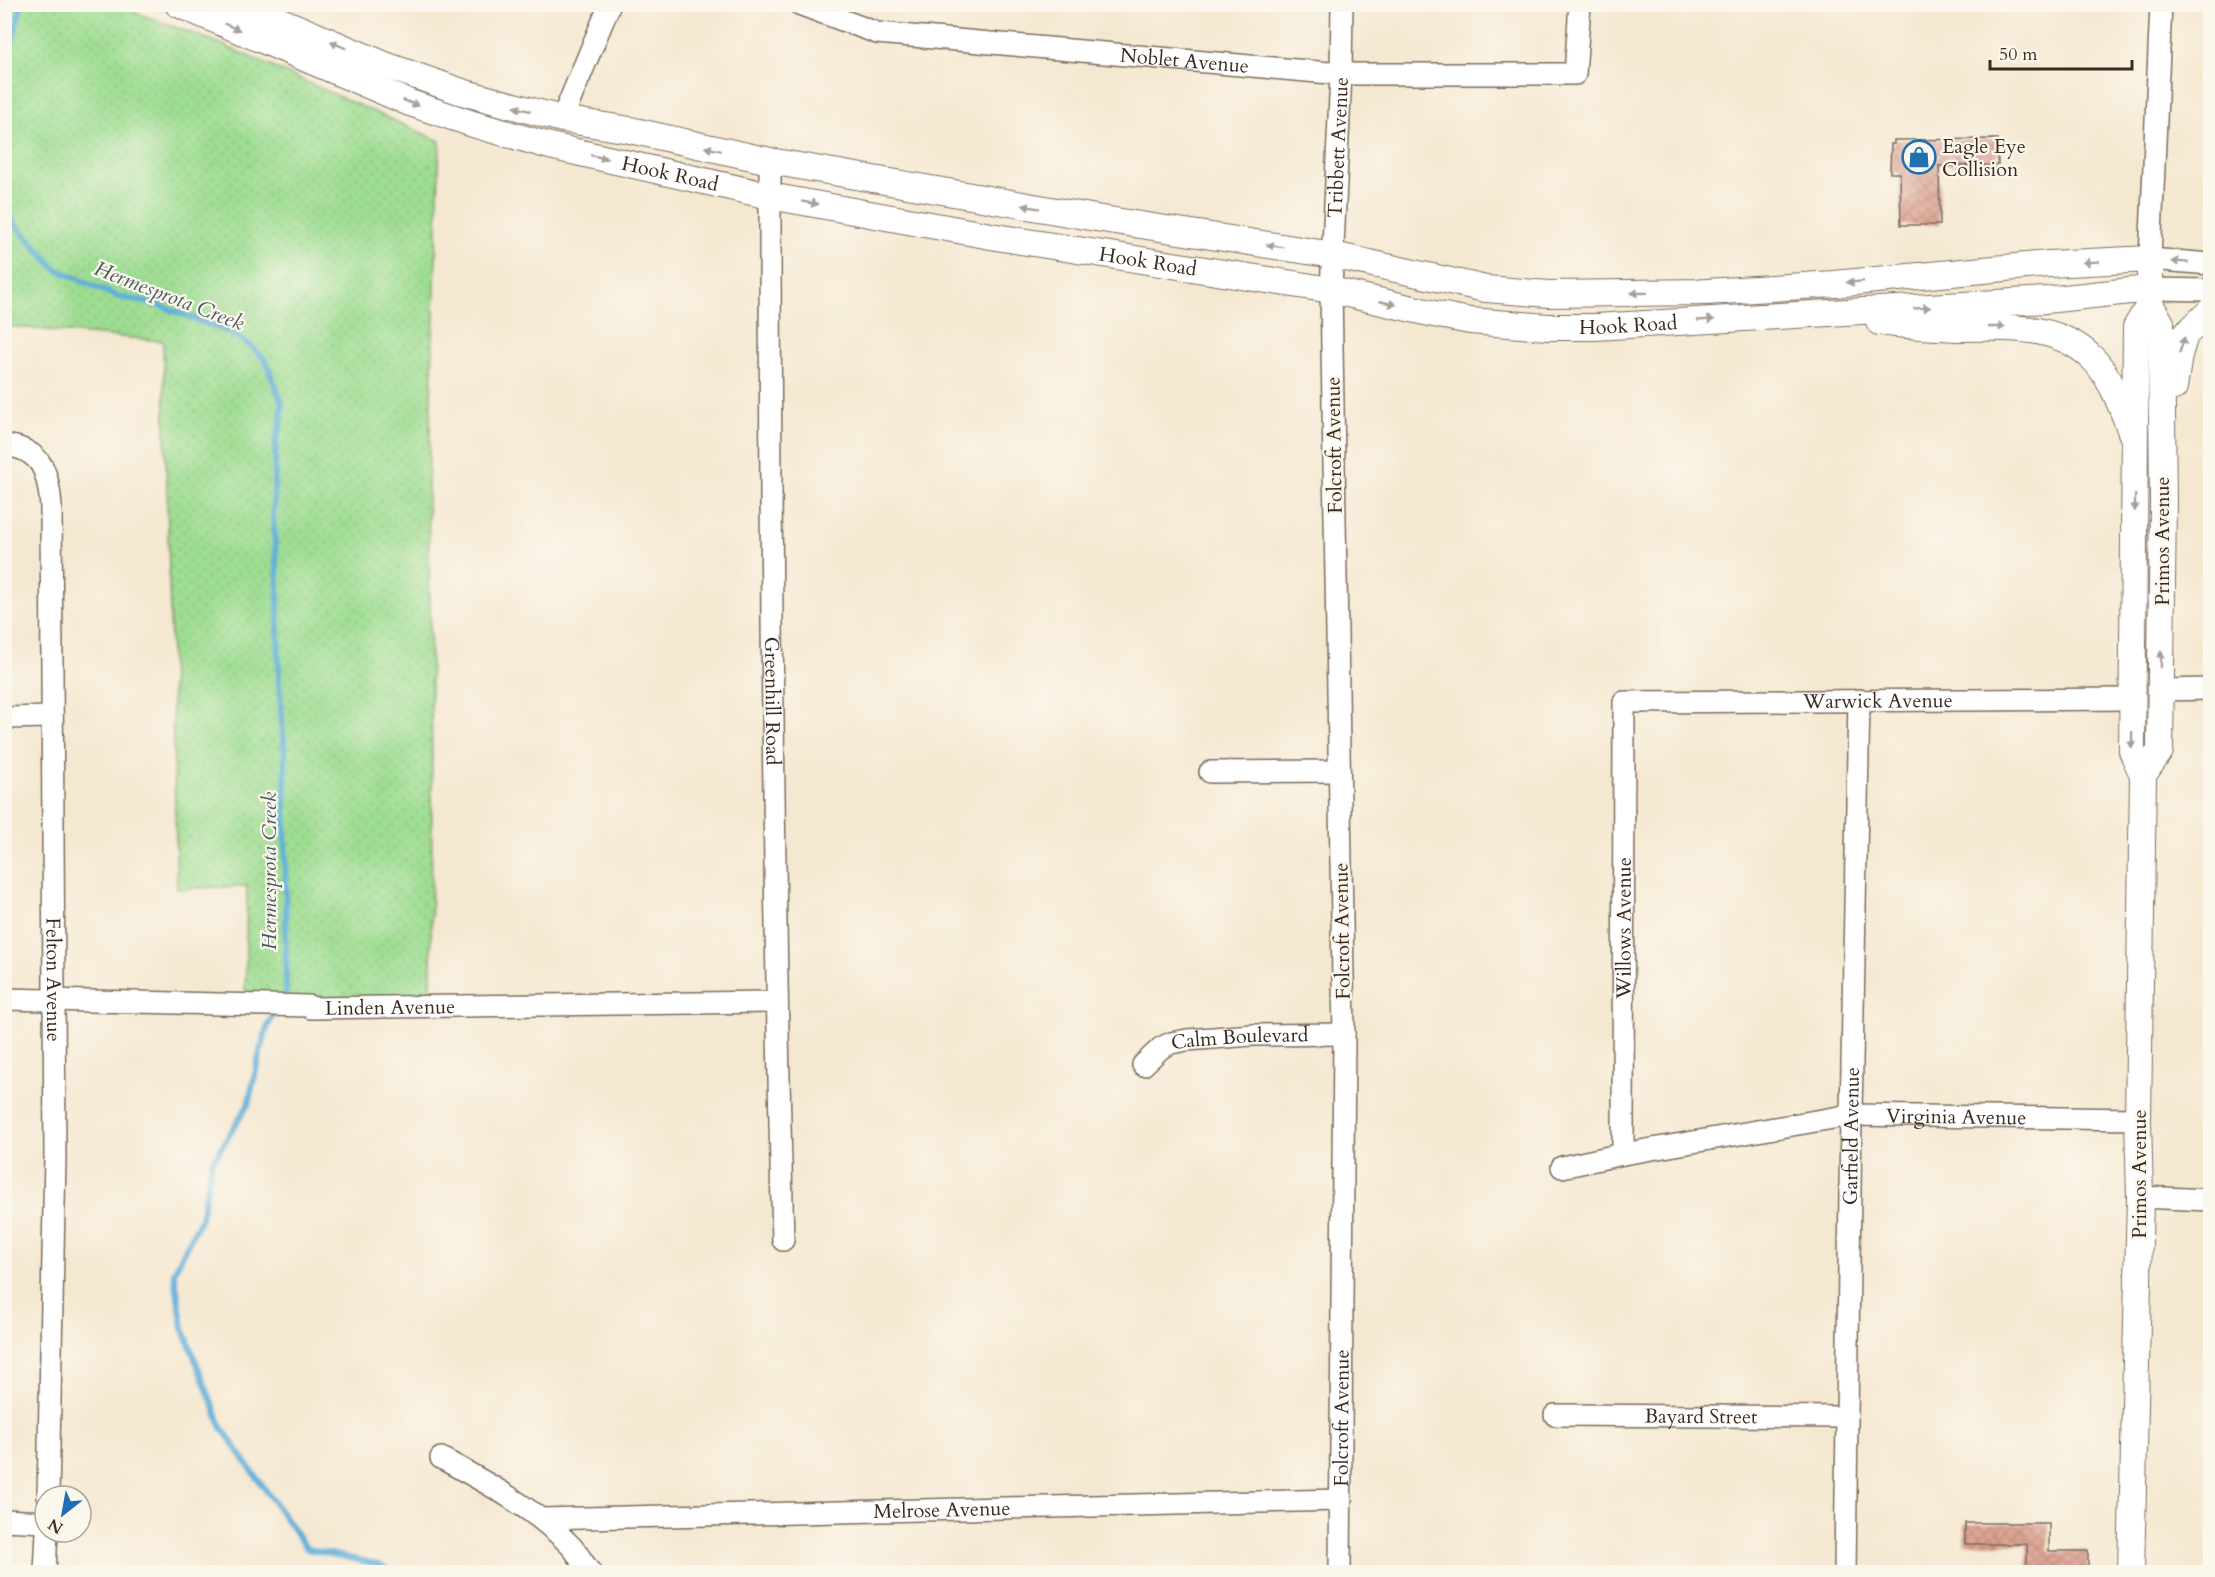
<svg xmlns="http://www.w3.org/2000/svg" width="2215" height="1577" font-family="Cardo,serif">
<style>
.park{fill:url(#park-dots);stroke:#6c8458;stroke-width:1.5}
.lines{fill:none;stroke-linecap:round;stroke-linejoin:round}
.stream{stroke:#5eadd8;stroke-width:6}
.building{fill:url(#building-cross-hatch)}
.minor-casing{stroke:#7c6c5d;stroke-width:24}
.major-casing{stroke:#7c6c5d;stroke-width:28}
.minor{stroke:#fff;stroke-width:21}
.major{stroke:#fff;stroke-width:26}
.oneway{fill:#a79f9a}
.labels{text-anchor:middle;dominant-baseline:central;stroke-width:4.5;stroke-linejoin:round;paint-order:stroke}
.street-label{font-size:20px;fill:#3b2a1e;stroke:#fbf7ec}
.poi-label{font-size:20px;fill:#3b2a1e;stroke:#fbf7ec;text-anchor:start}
.water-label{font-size:21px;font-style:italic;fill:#47585f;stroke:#fbf7ec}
</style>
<defs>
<pattern id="park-dots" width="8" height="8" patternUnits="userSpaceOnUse" patternTransform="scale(1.5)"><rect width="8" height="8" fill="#9edd92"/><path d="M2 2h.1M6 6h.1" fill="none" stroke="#89be7d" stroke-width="1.8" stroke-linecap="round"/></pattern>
<pattern id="building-cross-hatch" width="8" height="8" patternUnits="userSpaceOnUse" patternTransform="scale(1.5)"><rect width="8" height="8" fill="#d99584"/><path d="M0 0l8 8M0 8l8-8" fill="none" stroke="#b17a6b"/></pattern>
</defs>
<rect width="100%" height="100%" fill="#fbf7ec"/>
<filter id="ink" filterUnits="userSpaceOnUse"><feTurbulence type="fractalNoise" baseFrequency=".0167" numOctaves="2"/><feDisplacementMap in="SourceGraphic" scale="12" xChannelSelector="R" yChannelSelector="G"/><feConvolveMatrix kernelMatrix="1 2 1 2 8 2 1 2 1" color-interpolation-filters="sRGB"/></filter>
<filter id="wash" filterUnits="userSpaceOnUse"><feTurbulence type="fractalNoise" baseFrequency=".008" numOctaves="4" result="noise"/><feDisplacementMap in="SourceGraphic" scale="24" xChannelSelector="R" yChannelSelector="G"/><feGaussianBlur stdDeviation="1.35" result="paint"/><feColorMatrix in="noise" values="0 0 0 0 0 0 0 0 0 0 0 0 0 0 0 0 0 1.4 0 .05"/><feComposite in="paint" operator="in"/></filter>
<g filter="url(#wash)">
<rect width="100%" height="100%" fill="#f5e8d1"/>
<polygon class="park" points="4,5 115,5 216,42 440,141 428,489 432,759 431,1007 245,1006 247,886 177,889 163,341 5,326"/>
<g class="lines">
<g class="stream">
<polyline points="4,71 22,4"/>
<polyline points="4,207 13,222 56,269 116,296 158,305 231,333 251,346 266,361 282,403 281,423 276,439 273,517 278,583 279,683 285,756 286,992 282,1000"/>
<polyline points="277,1009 268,1025 261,1048 248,1105 212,1162 201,1218 174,1272 183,1328 222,1428 307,1549 377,1564 393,1572"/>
</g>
</g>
<g id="blocks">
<g class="building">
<polygon points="1998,139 1998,165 1939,166 1940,225 1901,225 1900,173 1890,173 1891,144 1894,144 1894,140"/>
<polygon points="1965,1523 2049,1523 2049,1551 2088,1551 2088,1572 2027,1572 2027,1544 1965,1544"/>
</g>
</g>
</g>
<g filter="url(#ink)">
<use href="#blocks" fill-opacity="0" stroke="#7c6c5d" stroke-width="1.5"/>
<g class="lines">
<defs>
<g id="minor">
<path id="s1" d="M799,4L877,33L1341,74H1575L1580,4"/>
<polyline points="2161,4 2150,259 2210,264"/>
<polyline points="562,119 610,4"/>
<path id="s2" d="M770,161C770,521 773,880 783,1240"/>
<polyline points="2149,289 2210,290"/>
<path id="s3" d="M4,445C43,449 48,473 51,506L55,1158L48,1496"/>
<polyline points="2161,690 2210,689"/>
<polyline points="4,718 52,717"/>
<polyline points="1210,772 1338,771"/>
<path id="s4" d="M4,999L309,1006L311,1008L776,1002"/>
<path id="s5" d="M1143,1065L1161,1048L1171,1043L1187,1040L1252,1035L1344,1034"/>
<path id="s6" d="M1623,1154L1624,702L2133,699"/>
<path id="s7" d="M1562,1167L1623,1154L1851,1115L2138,1119"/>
<polyline points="2140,1197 2210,1200"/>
<path id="s8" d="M1555,1415L1847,1417"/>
<path d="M441,1458C487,1483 534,1508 571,1546C578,1554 584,1564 590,1572"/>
<path id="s9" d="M542,1519L1341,1500"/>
<polyline points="4,1520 45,1522"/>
<polyline points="45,1572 47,1532"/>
<path id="s10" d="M1340,1572L1344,1034L1331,290L1341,74L1342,4"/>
<path id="s11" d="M1845,1572L1851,1115L1859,700"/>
</g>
<g id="major">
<path id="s12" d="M178,4L410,103L476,125L550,146L770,196L1002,238L1331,290L1434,314L1470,321L1548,327H1595L2046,300L2149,289"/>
<polyline points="241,4 385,65 462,92 562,119 630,130 770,161 1102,219 1333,255 1486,289 1549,294 1706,292 1834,284 2048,264 2150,259 2150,304 2161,323 2163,501 2160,751 2143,775"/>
<path d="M1879,322C1905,326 1931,327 1957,328C2006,328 2060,322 2096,362C2113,382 2122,408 2131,432"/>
<polyline points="2174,387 2179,355 2185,335 2210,311"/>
<polyline points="2131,1572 2140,1197 2138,1119 2143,775 2132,751 2136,327 2150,304"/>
</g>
</defs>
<use href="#minor" class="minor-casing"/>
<use href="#major" class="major-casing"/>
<use href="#minor" class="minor"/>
<use href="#major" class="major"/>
</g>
<defs><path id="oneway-solid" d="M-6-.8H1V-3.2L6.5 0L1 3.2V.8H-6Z" transform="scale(1.5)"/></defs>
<g class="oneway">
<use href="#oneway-solid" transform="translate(232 27) rotate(23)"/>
<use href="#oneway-solid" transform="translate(338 45) rotate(-157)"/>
<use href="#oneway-solid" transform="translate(411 103) rotate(21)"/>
<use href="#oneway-solid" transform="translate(522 109) rotate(-166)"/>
<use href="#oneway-solid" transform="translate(713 149) rotate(-168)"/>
<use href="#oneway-solid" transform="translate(599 157) rotate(13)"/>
<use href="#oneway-solid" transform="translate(810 203) rotate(10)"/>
<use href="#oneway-solid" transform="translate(1031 207) rotate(-170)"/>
<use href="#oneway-solid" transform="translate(1275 246) rotate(-171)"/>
<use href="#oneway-solid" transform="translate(2091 262) rotate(177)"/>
<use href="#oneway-solid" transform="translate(2180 262) rotate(-176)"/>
<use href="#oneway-solid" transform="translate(1855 282) rotate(175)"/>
<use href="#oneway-solid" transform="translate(1639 293) rotate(179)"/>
<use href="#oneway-solid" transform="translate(1388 303) rotate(13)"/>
<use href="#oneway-solid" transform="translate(1922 308) rotate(-4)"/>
<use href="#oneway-solid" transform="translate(1706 320) rotate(-3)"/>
<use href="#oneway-solid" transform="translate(1997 327)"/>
<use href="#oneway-solid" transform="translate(2182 345) rotate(-72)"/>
<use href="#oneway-solid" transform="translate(2135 503) rotate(91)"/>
<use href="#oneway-solid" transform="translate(2161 659) rotate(-89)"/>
<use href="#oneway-solid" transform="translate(2132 740) rotate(91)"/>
</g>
</g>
<defs>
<symbol id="shop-ring" viewBox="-11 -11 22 22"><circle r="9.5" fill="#fbf7ec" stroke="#1f6fb2" stroke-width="1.5"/><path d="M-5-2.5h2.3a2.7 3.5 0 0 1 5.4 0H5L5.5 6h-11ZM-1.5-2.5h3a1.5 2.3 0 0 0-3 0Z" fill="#1f6fb2"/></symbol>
</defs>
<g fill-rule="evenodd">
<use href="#shop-ring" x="1900" y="138" width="38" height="38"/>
</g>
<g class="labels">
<g class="street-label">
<text stroke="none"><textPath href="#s1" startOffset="392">Noblet Avenue</textPath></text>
<text stroke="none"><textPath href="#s10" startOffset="1425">Tribbett Avenue</textPath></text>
<text stroke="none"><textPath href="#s12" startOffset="522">Hook Road</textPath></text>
<text stroke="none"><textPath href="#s12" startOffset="1008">Hook Road</textPath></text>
<text stroke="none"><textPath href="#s12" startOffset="1494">Hook Road</textPath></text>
<text transform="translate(1334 445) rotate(-91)">Folcroft Avenue</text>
<text transform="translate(2162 541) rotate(-90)">Primos Avenue</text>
<text stroke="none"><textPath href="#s6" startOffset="706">Warwick Avenue</textPath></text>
<text stroke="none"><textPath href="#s2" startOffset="540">Greenhill Road</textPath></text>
<text stroke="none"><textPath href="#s6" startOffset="226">Willows Avenue</textPath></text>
<text transform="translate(1342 931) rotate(-91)">Folcroft Avenue</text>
<text stroke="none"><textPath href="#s3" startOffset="560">Felton Avenue</textPath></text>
<text stroke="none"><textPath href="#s4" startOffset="387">Linden Avenue</textPath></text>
<text stroke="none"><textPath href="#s5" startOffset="105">Calm Boulevard</textPath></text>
<text stroke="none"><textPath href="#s7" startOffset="399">Virginia Avenue</textPath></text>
<text stroke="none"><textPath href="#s11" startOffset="436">Garfield Avenue</textPath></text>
<text transform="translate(2139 1174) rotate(-90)">Primos Avenue</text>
<text stroke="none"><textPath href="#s8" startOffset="146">Bayard Street</textPath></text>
<text stroke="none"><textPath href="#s10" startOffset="154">Folcroft Avenue</textPath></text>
<text stroke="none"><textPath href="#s9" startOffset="400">Melrose Avenue</textPath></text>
</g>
<g class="poi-label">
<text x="1942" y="146">Eagle Eye<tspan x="1942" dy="23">Collision</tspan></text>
</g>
<g class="water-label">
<text transform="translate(169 296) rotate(21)">Hermesprota Creek</text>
<text transform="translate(269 871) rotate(-90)">Hermesprota Creek</text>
</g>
</g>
<rect width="2215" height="1577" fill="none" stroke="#fbf7ec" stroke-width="24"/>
<g transform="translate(63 1514) rotate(211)"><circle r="28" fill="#fbf7ec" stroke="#aea59a" stroke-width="1.5"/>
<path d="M0-4.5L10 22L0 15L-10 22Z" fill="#1f6fb2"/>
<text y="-9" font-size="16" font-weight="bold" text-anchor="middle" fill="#3b2a1e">N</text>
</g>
<path d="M1990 60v9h142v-9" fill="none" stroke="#3b2a1e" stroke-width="3"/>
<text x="1999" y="60" font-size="18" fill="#3b2a1e" stroke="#fbf7ec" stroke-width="4.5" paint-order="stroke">50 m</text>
</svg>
